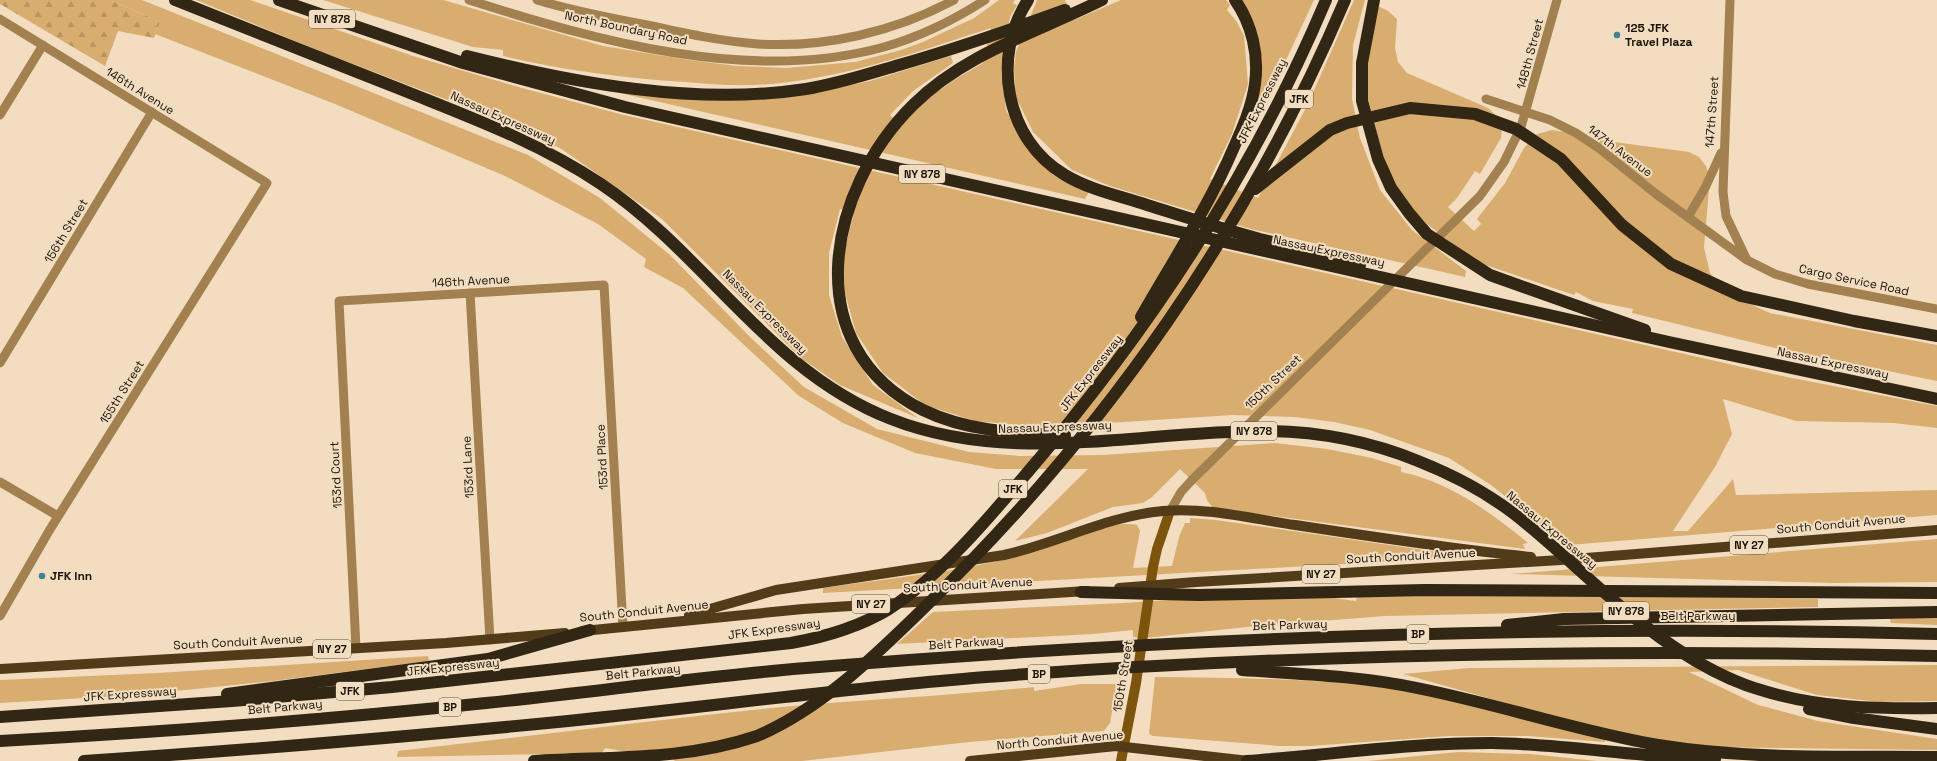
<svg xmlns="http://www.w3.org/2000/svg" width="1937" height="761" font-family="'Space Grotesk',sans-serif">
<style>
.green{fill:#d9ad6f}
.forest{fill:url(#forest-firs)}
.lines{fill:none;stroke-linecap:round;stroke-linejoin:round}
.street{stroke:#a3804f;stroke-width:9}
.secondary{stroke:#7c540e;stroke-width:10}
.primary{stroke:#523b18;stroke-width:10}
.highway{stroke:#322614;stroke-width:12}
.poi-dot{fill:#418095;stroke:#f2ddc0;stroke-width:1.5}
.labels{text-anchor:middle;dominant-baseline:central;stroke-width:4;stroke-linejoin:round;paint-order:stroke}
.shield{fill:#f2ddc0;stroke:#5b5040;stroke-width:1}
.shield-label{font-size:11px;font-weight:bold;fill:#1a1309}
.street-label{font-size:12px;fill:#1a1309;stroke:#f2ddc0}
.poi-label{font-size:12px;font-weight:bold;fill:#1a1309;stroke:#f2ddc0;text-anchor:start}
</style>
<defs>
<pattern id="forest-firs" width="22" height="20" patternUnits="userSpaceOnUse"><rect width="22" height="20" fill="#d9ad6f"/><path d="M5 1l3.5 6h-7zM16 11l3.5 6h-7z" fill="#ba945f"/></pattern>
</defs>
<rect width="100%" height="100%" fill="#f2ddc0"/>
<g class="green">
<path d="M111,0H142L528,155L600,198L670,255L751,338L804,387L877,429L969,452L1020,456L1103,455L1275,443L1327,449L1372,458L1401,467V472C1447,481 1491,512 1528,543L1523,544L1525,549L1213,508L1207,500L1205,493L1180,469L1152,497L1143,503L1113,507L1047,533L1015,541L1088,469H996L915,453L843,423L799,396L683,288L644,267L646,259L598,224L505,176L335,104L155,34L160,22Z"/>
<polygon points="196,0 250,0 413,56 522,88 620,114 1787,377 1937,406 1937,428 1894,423 1796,421 1723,399 1732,434 1715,467 1673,531 1688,531 1733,479 1736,495 1937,490 1937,515 1569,545 1568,540 1560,540 1491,485 1449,458 1370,430 1334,422 1295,417 1233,415 1045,427 975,421 925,405 883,373 856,333 845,293 843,256 854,212 840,209 829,253 829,295 842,337 873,385 918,418 840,385 801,358 662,219 560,148 479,112 322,52"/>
<path d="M323,0H443L603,46L689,60L737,66L786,68L855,62L901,50L923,42L974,18L999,0H1015L1013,3L1017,5L1010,17L1003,56L1001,72L1006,110L1026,146L1053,175L1089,192L1085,199L620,93L679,97L805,94L870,81L951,56L953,63L913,91L890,115L901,126L925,100L959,77L983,63L991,28C923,50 853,75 781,83C749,87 717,85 685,82C623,78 563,70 503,56V50L473,47Z"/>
<polygon points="1037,0 1065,0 1074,20 1121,0 1226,0 1230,5 1227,10 1237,22 1244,36 1248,84 1232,134 1210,179 1258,198 1307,106 1354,0 1365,0 1353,45 1352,99 1360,138 1380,190 1412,230 1466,271 1465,277 1251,229 1110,186 1072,170 1033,132 1016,97 1014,68 1016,52"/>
<polygon points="1240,0 1314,0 1280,73 1253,121 1261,71"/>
<polygon points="1378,6 1388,11 1397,19 1395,48 1398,62 1407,73 1488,108 1498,117 1502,127 1501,138 1480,174 1475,171 1457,198 1448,207 1474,231 1481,224 1477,219 1505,183 1524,148 1537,134 1552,130 1565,132 1614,142 1689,152 1699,157 1706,166 1710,178 1704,247 1710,273 1728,294 1770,313 1937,345 1937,381 1775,348 1632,313 1633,309 1593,301 1576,292 1574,295 1483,264 1460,250 1427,224 1399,194 1381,158 1364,89 1366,49"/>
<path d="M1190,518L1216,520L1452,554V558L823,593V588C903,576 985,570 1062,543C1085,535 1112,520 1137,525L1140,531L1133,568L1172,566L1179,537L1185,523H1190Z"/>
<polygon points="1937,539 1937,582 1832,583 1511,574"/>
<polygon points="1357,595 1710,596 1818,599 1818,607 1385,616 1256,626 1145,638 1133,637 1133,630 1093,634 897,644 933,612 1123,603 1200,598 1318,596 1356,601"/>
<polygon points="1937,617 1937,625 1891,623 1890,619"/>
<polygon points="428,656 429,661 273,681 137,695 0,703 0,680 157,673"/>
<polygon points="1937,665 1937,701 1879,702 1817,695 1738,670 1689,672 1758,705 1818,721 1937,739 1937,750 1699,747 1626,737 1403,674 1469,668"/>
<path d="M1155,677C1242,678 1329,678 1415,692C1479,703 1542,723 1605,740V742L1528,736H1449L1310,746H1280L1153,736L1149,734Z"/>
<path d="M1081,684H1117L1110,723L1104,731L969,742L802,761H675L662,750L628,752L605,748L602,753L397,757L398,751C523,737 647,721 771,708C859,700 947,696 1034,687V691Z"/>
<polygon points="1458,752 1530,754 1597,761 1368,761"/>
</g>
<polygon class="forest" points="0,0 111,0 160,22 154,38 118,31 105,66 0,4"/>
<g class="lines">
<g class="street">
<path d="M469,0C597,41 750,84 884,47C919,37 954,20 985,0"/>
<path d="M537,0C573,11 610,18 647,25C683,33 720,41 758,44C825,48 894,32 954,0"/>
<polyline points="1730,0 1723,192 1726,216 1746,258"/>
<polyline points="0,19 267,183 49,531 0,616"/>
<polyline points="1486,99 1550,120 1576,133 1600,149 1656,194 1747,260 1775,274 1808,284 1937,309"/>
<polyline points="0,115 43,45"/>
<polyline points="1688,217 1706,186 1721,153"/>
<polyline points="470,293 490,640"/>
<polyline points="0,363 152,112"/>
<polyline points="0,482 58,516"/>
<polyline points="1170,511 1181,492 1192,480 1480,196 1504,162 1521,127 1557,0"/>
<polyline points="356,648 339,301 604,285 623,627"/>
</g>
<polyline class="secondary" points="1121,761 1136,683 1153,567 1157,549 1170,511"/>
<g class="primary">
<polyline points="1119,588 1196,582 1561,560 1937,530"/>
<path d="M689,615L776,590L1004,555C1058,543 1107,516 1163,511C1207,507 1253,519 1295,525C1374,537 1452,549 1531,557"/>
<polyline points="583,631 803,609 1087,591"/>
<polyline points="0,669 446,643 565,633"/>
<polyline points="970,761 1116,746 1249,761"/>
</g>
<g class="highway">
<path d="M175,0C251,30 328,61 405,91C472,118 540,143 601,184C707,255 768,371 891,419C1010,466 1139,431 1263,431C1316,431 1369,441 1418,461C1451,474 1484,491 1513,513C1552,543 1587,579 1625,610C1663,642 1713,676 1761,690C1818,708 1877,709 1937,708"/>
<polyline points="279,0 463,63 625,107 1669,342 1937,399"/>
<path d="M1028,0C991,57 1005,140 1065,175C1090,190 1120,196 1147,205C1185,217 1222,229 1260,239C1294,247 1327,255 1360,265"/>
<polyline points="1374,0 1362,63 1362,101 1378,159 1391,188 1409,213 1427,234 1490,275 1645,330"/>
<path d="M467,56C574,83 696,106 806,89C837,84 868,74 899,65C955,49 1010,30 1065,10"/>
<polyline points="1255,189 1330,130 1347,123 1410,108 1475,114 1516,129 1561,159 1622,225 1671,264 1741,296 1854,321 1937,336"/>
<path d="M1141,317C1173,261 1209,206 1234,147C1243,127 1252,106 1255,84C1259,55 1252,24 1235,0"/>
<path d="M1065,435C1017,433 968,432 923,410C796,346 827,190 913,105C965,53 1038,32 1102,0"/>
<polyline points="1081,592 1199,595 1425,590 1937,593"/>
<polyline points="1507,625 1564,619 1937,612"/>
<path d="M1242,670C1300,674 1360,676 1417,688C1498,704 1577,731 1658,745C1750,760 1844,756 1937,757"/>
<polyline points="227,694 488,659 590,630"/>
<polyline points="1809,709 1854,718 1937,729"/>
<path d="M0,717L232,701L392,687L791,643C825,637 859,627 889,609C940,576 988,519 1027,473C1149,331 1253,173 1326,0"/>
<path d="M0,741C162,732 325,720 486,703C593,692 699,677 806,668C1182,637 1560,624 1937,634"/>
<path d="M84,761C246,750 407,737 568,721C707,707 846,688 986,677C1302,653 1620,649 1937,656"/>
<path d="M534,761C611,756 683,761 757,736C823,708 879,652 930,602C1106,431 1249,226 1345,0"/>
<path d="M1247,761C1329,755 1410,743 1492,743C1567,744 1641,758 1715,759"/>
</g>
</g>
<g class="poi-dot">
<circle cx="1617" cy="35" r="4"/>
<circle cx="42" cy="576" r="4"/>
</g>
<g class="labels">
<g class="shield">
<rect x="309" y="10" width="46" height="18" rx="3"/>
<rect x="1285" y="90" width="28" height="18" rx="3"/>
<rect x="899" y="165" width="46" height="18" rx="3"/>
<rect x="1231" y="422" width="46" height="18" rx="3"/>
<rect x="999" y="480" width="28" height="18" rx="3"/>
<rect x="1730" y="536" width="38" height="18" rx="3"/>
<rect x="1302" y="565" width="38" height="18" rx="3"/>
<rect x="852" y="595" width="38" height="18" rx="3"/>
<rect x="1603" y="602" width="46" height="18" rx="3"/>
<rect x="1407" y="625" width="22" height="18" rx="3"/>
<rect x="313" y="640" width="38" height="18" rx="3"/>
<rect x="1028" y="665" width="22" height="18" rx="3"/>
<rect x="336" y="682" width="28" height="18" rx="3"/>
<rect x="439" y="698" width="22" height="18" rx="3"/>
</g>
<g class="shield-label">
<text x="332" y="19">NY 878</text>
<text x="1299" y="99">JFK</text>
<text x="922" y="174">NY 878</text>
<text x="1254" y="431">NY 878</text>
<text x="1013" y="489">JFK</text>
<text x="1749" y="545">NY 27</text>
<text x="1321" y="574">NY 27</text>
<text x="871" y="604">NY 27</text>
<text x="1626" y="611">NY 878</text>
<text x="1418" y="634">BP</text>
<text x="332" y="649">NY 27</text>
<text x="1039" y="674">BP</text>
<text x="350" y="691">JFK</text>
<text x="450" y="707">BP</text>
</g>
<g class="street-label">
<text transform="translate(626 28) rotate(12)">North Boundary Road</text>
<text transform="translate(1530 54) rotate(-75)">148th Street</text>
<text transform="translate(140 91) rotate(32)">146th Avenue</text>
<text transform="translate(1262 101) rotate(-63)">JFK Expressway</text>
<text transform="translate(1712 112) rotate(-86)">147th Street</text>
<text transform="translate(503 118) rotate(24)">Nassau Expressway</text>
<text transform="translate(1620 151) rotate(37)">147th Avenue</text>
<text transform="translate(66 231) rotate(-59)">156th Street</text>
<text transform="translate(1329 251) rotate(12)">Nassau Expressway</text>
<text transform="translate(1854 280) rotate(12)">Cargo Service Road</text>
<text transform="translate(471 281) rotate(-3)">146th Avenue</text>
<text transform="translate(765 312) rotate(45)">Nassau Expressway</text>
<text transform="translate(1833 363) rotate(12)">Nassau Expressway</text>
<text transform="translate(1091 373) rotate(-52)">JFK Expressway</text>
<text transform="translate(1273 382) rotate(-44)">150th Street</text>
<text transform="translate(122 392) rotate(-58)">155th Street</text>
<text transform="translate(1055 427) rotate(-2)">Nassau Expressway</text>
<text transform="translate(602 457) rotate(-93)">153rd Place</text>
<text transform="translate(468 467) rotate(-93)">153rd Lane</text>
<text transform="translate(336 475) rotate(-93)">153rd Court</text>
<text transform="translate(1841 524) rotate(-5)">South Conduit Avenue</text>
<text transform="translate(1552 530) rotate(40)">Nassau Expressway</text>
<text transform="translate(1411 556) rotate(-3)">South Conduit Avenue</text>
<text transform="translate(968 585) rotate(-3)">South Conduit Avenue</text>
<text transform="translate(644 611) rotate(-6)">South Conduit Avenue</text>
<text x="1698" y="616">Belt Parkway</text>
<text transform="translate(1290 625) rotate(-2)">Belt Parkway</text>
<text transform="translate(774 629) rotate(-8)">JFK Expressway</text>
<text transform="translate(238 642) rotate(-3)">South Conduit Avenue</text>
<text transform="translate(966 643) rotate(-4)">Belt Parkway</text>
<text transform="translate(453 667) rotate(-6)">JFK Expressway</text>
<text transform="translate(643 672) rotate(-6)">Belt Parkway</text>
<text transform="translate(1123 676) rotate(-81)">150th Street</text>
<text transform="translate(130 694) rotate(-4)">JFK Expressway</text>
<text transform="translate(285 707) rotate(-5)">Belt Parkway</text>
<text transform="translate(1060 740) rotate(-5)">North Conduit Avenue</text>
</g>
<g class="poi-label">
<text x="1625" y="28">125 JFK<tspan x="1625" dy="14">Travel Plaza</tspan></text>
<text x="50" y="576">JFK Inn</text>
</g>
</g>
</svg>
